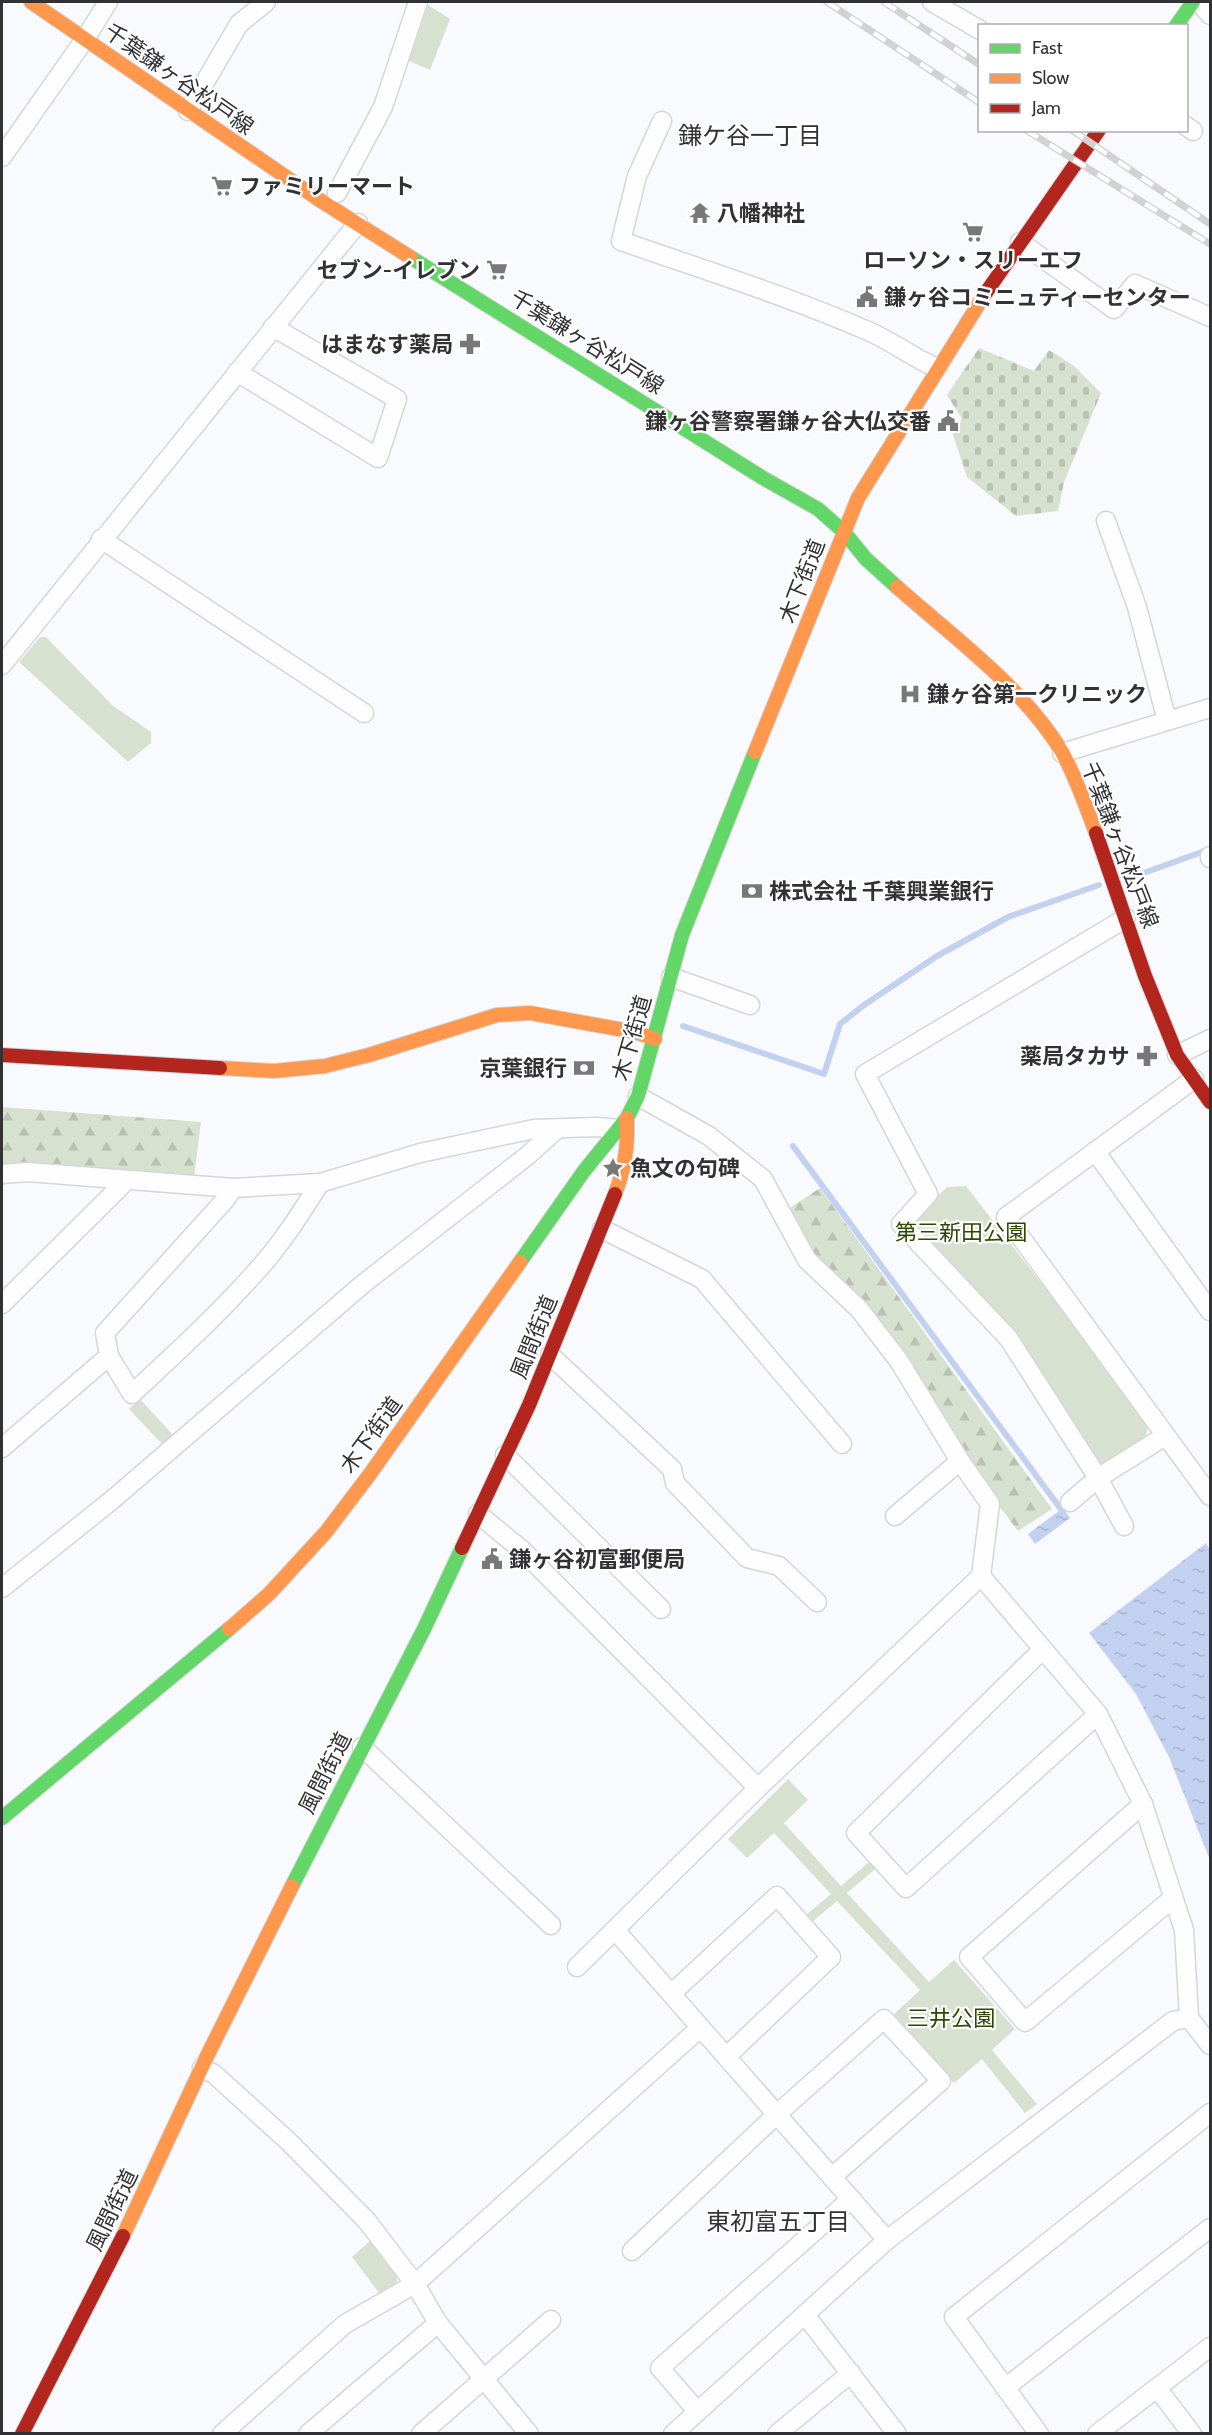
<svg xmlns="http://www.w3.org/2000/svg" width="1212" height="2435" font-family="Cabin,'Noto Sans JP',sans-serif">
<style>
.forest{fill:url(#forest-firs)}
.cemetery{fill:url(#cemetery-stones)}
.park{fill:#d7e1cf}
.water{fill:url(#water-ripples)}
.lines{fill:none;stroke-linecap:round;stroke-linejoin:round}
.stream{stroke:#c1d1ef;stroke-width:6}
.street-casing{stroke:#d5d6d9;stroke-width:21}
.fast-casing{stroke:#d5d6d9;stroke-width:16}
.slow-casing{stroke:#d5d6d9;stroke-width:16}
.jam-casing{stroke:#d5d6d9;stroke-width:16}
.street{stroke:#fefeff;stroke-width:18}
.fast{stroke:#63d668;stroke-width:14}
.slow{stroke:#ff974d;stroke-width:14}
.jam{stroke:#b3261e;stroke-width:14}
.rail-casing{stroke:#d2d2d3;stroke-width:7}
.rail{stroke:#fff;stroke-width:4.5;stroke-dasharray:14;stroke-linecap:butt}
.labels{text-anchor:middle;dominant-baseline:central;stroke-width:4.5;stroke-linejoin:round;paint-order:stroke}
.street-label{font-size:22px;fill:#323235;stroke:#fff}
.poi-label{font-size:22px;font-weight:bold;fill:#323235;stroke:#fff;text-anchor:start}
.park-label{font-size:22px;fill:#2f4701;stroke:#fff}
.neighbourhood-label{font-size:24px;fill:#323235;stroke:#fff}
</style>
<defs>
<pattern id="forest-firs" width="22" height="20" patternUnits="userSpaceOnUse" patternTransform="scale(1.5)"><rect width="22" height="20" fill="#d7e1cf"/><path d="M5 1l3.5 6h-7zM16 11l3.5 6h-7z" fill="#b9c2b2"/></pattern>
<pattern id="cemetery-stones" width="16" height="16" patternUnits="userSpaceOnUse" patternTransform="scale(1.5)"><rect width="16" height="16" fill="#d7e1cf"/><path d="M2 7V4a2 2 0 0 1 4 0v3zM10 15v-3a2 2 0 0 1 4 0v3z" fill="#b9c2b2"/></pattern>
<pattern id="water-ripples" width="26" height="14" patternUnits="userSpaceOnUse" patternTransform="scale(1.5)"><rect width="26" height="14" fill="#c1d1ef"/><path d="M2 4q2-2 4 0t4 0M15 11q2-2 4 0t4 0" fill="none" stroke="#a6b4ce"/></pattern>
</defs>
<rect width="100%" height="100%" fill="#f9fafd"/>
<g class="forest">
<polygon points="2,1107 201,1122 194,1178 2,1168"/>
<polygon points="820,1188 1052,1509 1018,1531 818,1263 785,1211"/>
</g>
<polygon class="cemetery" points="979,348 1034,371 1049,350 1074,366 1101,393 1064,482 1058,511 1016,516 967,477 953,435 962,419 947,395"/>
<g class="park">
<polygon points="428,5 450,19 430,70 409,61"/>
<polygon points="40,637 46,637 112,705 151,732 151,743 128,762 19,662"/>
<polygon points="966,1186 1058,1305 1148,1428 1145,1437 1107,1464 1097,1462 911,1228 912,1221 947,1187"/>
<polygon points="140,1399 173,1435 163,1445 129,1409"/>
<polygon points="788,1779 808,1800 784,1823 841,1886 869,1862 875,1869 847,1893 929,1982 954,1960 1015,2029 992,2050 1037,2104 1025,2113 982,2059 954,2083 893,2015 920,1990 837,1901 812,1922 806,1915 831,1894 774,1833 747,1858 728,1839"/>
<polygon points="373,2238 398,2276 396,2283 379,2293 352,2257"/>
</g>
<g class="water">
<polygon points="1063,1508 1070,1518 1035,1544 1028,1534"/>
<polygon points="1206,1543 1210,1550 1210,1860 1169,1757 1136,1694 1089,1633"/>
</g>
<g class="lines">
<g class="stream">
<polyline points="1141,874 1210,849"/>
<polyline points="683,1026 824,1074 840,1024 864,1005 937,956 1008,917 1099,885"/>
<polyline points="793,1146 1063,1512"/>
</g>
<defs>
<g id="street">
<polyline points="932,2 980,30"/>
<polyline points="1199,2 1210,15"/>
<polyline points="188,111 239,24 266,2"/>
<path d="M662,121L637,176L621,241C704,270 788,296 868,331C892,341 913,358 937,368"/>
<polyline points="1186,126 1193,131"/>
<polyline points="2,157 85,39 108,2"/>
<polyline points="337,193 383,107 418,2"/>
<polyline points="1020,242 1114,309 1135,284 1210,317"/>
<polyline points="237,372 378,458 397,399 273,327"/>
<polyline points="1106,521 1137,607 1167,721"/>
<polyline points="101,539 364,713"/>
<polyline points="2,665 358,223"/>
<polyline points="1062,753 1210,708"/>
<polyline points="1210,856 1210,858"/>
<polyline points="671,977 750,1005"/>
<polyline points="1177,1055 1210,1039"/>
<polyline points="1194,1079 1006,1217 1210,1496"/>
<polyline points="638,1096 709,1136 763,1179 807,1260 859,1309 899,1361 960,1461 990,1504 981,1576"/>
<polyline points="1095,1151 1210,1311"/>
<polyline points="2,1174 28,1172 233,1188 320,1183 420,1153 534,1129 597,1127 619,1129"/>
<polyline points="602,1229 702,1279 842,1444"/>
<polyline points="2,1304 127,1180"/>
<polyline points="550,1355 672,1469 675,1483 747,1558 779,1566 817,1602"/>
<polyline points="109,1356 105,1333 225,1200 233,1188"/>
<path d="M2,1448L109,1356L132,1394C177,1352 222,1311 262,1265C284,1240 302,1211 320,1183"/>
<polyline points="505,1455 661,1609"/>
<polyline points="1070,1502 1098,1478 1165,1436"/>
<polyline points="478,1514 522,1550 758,1788"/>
<polyline points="895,1516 960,1461"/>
<polyline points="1124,1526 1098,1478 1009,1339 901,1224 928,1194 865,1074 1126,918"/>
<polyline points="2,1588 112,1500 363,1284 527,1156 557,1129"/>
<polyline points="1043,1649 856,1833 906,1888 1098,1714"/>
<polyline points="362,1747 551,1925"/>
<polyline points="1143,1804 969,1957 1025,2022 1173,1898"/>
<polyline points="615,1930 887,2240"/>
<polyline points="577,1967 758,1788 981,1576 1098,1714 1143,1804 1184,1930 1189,2018 1210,2045"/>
<polyline points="672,1993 777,1896 831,1957 727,2056"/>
<polyline points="202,2068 214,2074 288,2141 367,2221 415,2284 438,2323 529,2434"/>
<polyline points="632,2251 776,2115 884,2019 941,2081 832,2177"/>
<polyline points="806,2316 897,2434"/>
<polyline points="1005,2388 1210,2228"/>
<polyline points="1157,2388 1192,2434"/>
<polyline points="697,2411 660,2368 851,2199"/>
<polyline points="222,2434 345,2324 415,2284 700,2028"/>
<polyline points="308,2434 438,2323"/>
<polyline points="421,2434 551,2320"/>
<polyline points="673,2434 887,2240 1173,2021 1189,2018"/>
<polyline points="777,2434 851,2373"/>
<polyline points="1039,2434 954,2317 1210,2113"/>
<polyline points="1097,2434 1210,2347"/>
</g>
<g id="fast">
<polyline points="1176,26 1193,2"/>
<polyline points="410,257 763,478 818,509 844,532 866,559 897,587"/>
<polyline points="520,1262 584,1171 627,1118 638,1096 682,935 755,752"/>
<polyline points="2,1818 229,1629"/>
<polyline points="292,1886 424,1629 462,1548"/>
</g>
<g id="slow">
<polyline points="31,2 318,199 410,257"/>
<path d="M897,587C952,636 1024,688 1062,752C1076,777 1086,807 1096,833"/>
<polyline points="755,752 858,498 985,294"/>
<polyline points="220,1068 274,1071 325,1066 369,1055 497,1015 530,1013 635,1032 655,1039"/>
<path d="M615,1194C625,1168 628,1146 627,1118"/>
<polyline points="229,1629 269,1594 326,1532 370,1474 520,1262"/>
<polyline points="123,2236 208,2054 292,1886"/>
</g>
<g id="jam">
<polyline points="985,294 1099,130"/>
<polyline points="1096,833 1145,976 1177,1055 1210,1102"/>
<polyline points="2,1055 220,1068"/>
<polyline points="462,1548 529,1405 615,1194"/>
<polyline points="22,2434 123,2236"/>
</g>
</defs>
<use href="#street" class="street-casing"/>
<use href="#fast" class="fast-casing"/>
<use href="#slow" class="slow-casing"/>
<use href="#jam" class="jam-casing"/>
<use href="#street" class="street"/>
<use href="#fast" class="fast"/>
<use href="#slow" class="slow"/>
<use href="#jam" class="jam"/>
<defs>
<g id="rail">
<polyline points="827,2 980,103"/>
<polyline points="884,2 980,65"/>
<polyline points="1026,130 1210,244"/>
<polyline points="1072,130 1210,224"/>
</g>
</defs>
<use href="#rail" class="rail-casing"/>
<use href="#rail" class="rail"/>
</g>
<defs>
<symbol id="supermarket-bare" viewBox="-9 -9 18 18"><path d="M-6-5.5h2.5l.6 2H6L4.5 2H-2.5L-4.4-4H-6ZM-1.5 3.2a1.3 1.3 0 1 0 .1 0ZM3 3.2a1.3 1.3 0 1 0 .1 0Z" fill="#78787b" stroke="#fff" stroke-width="2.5" paint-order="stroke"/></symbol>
<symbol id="temple-bare" viewBox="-9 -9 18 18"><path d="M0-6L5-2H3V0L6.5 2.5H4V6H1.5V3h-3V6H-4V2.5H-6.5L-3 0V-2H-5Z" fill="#78787b" stroke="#fff" stroke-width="2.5" paint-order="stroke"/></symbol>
<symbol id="civic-bare" viewBox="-9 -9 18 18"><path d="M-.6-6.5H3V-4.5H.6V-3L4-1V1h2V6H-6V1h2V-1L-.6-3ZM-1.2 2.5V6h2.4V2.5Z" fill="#78787b" stroke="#fff" stroke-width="2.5" paint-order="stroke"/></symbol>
<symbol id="pharmacy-bare" viewBox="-9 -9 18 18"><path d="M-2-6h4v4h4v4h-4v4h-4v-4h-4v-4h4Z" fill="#78787b" stroke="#fff" stroke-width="2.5" paint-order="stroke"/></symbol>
<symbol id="hospital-bare" viewBox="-9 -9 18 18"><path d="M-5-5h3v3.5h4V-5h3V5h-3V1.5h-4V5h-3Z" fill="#78787b" stroke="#fff" stroke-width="2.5" paint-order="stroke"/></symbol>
<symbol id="bank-bare" viewBox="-9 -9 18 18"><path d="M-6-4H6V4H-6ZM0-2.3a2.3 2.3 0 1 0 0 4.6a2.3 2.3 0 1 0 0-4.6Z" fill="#78787b" stroke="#fff" stroke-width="2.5" paint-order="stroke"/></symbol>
<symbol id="sight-bare" viewBox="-9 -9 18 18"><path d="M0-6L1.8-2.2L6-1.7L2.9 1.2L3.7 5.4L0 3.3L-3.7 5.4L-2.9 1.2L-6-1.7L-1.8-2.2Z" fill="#78787b" stroke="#fff" stroke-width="2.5" paint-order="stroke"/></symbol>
</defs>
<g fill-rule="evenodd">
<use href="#supermarket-bare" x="207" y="171" width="30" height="30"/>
<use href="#temple-bare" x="685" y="198" width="30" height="30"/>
<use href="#supermarket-bare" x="958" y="217" width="30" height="30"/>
<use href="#supermarket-bare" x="482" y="255" width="30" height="30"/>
<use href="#civic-bare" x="852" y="282" width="30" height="30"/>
<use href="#pharmacy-bare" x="455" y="329" width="30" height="30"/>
<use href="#civic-bare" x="933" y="406" width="30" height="30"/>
<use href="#hospital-bare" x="895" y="679" width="30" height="30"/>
<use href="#bank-bare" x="737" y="876" width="30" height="30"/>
<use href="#pharmacy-bare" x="1132" y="1041" width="30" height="30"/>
<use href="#bank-bare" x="569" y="1053" width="30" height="30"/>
<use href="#sight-bare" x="598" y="1153" width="30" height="30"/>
<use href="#civic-bare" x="477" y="1544" width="30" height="30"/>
</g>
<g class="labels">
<g class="street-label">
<text transform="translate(179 79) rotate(35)">千葉鎌ヶ谷松戸線</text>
<text transform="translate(587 342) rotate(32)">千葉鎌ヶ谷松戸線</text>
<text transform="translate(802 581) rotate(-69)">木下街道</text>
<text transform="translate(1120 845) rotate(69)">千葉鎌ヶ谷松戸線</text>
<text transform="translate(632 1038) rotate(-74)">木下街道</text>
<text transform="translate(534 1337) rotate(-68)">風間街道</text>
<text transform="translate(371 1435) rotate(-54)">木下街道</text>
<text transform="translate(325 1773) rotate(-63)">風間街道</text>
<text transform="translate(112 2210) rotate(-64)">風間街道</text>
</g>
<g class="poi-label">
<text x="239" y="186">ファミリーマート</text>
<text x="717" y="213">八幡神社</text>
<text x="973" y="260" text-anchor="middle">ローソン・スリーエフ</text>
<text x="480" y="270" text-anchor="end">セブン-イレブン</text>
<text x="884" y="297">鎌ヶ谷コミニュティーセンター</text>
<text x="453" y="344" text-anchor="end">はまなす薬局</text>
<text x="931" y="421" text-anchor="end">鎌ヶ谷警察署鎌ヶ谷大仏交番</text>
<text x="927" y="694">鎌ヶ谷第一クリニック</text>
<text x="769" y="891">株式会社 千葉興業銀行</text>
<text x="1130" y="1056" text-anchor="end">薬局タカサ</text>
<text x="567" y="1068" text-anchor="end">京葉銀行</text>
<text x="630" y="1168">魚文の句碑</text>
<text x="509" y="1559">鎌ヶ谷初富郵便局</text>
</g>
<g class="park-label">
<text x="961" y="1232">第三新田公園</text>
<text x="951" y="2018">三井公園</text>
</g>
<g class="neighbourhood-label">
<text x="750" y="135">鎌ケ谷一丁目</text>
<text x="778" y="2221">東初富五丁目</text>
</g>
</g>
<rect width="1212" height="2435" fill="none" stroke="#323235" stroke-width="6"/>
<rect x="978" y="24" width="210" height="108" fill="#ffffff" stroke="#adadae" stroke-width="1.5"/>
<rect x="990" y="44" width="30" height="9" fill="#63d668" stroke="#adadae" stroke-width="1.5"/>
<text x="1032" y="54" font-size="18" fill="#323235">Fast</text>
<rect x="990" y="74" width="30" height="9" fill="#ff974d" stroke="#adadae" stroke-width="1.5"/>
<text x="1032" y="84" font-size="18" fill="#323235">Slow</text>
<rect x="990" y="104" width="30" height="9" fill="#b3261e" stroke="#adadae" stroke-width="1.5"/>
<text x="1032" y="114" font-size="18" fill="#323235">Jam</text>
</svg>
